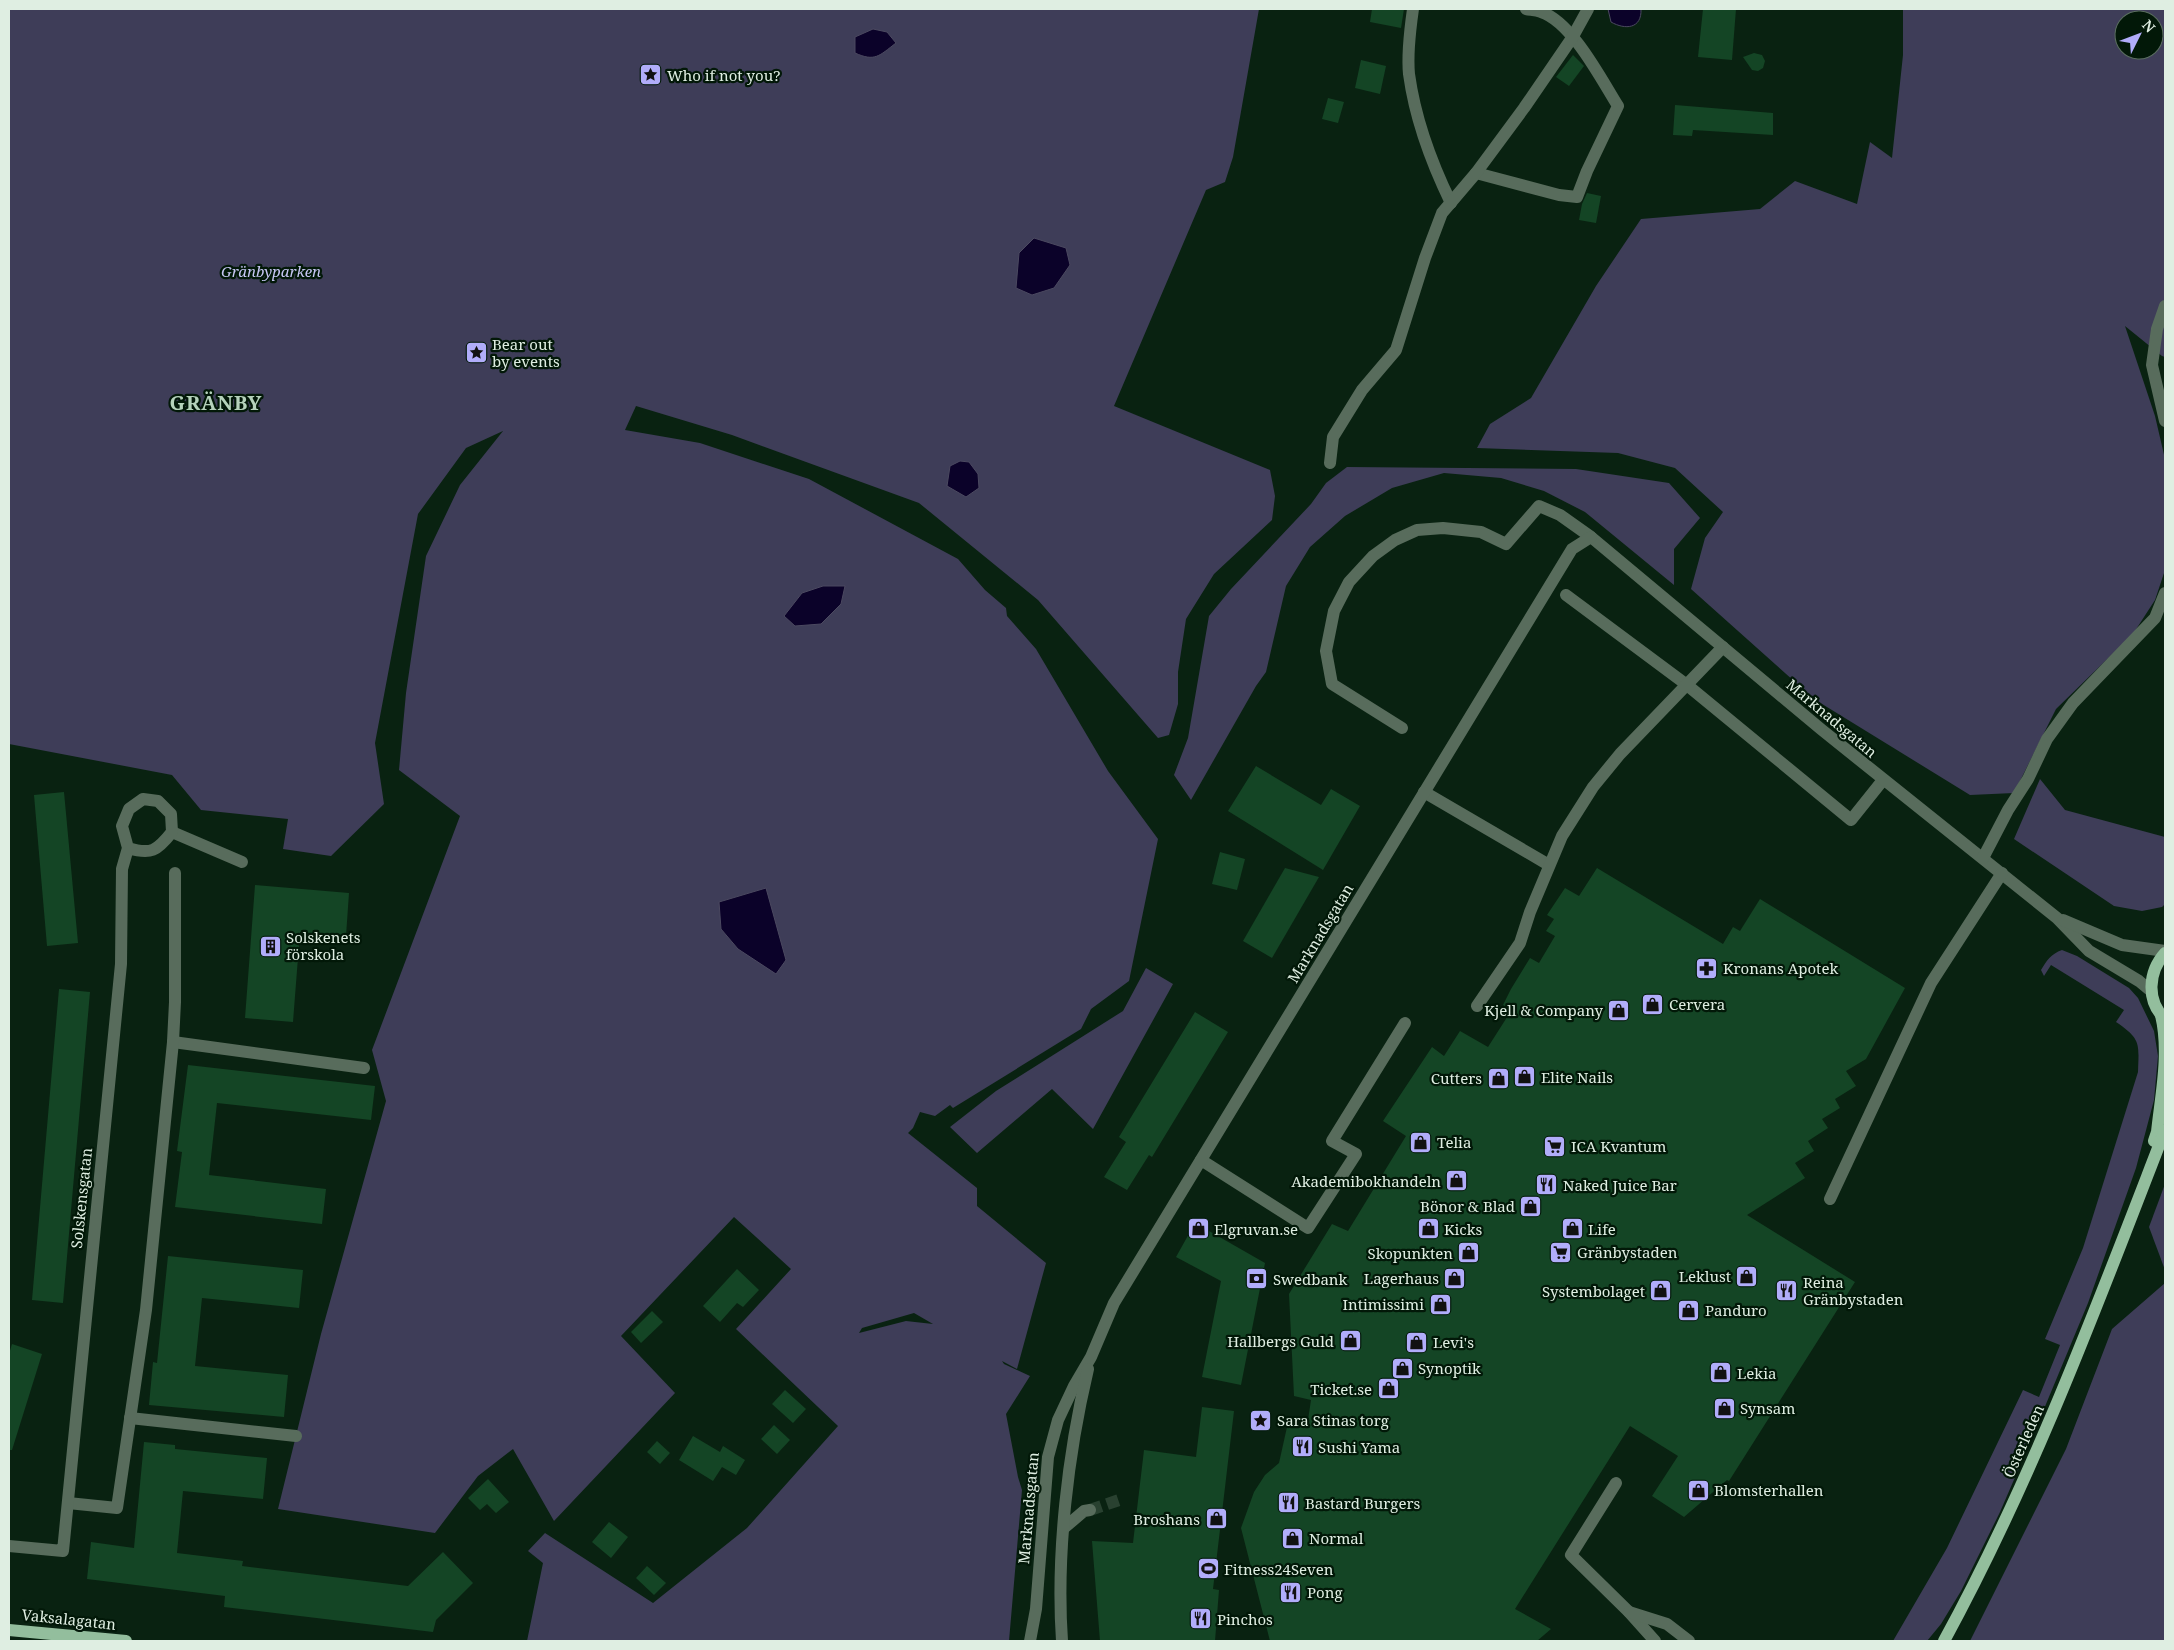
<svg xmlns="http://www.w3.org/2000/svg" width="2174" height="1650" font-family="'Noto Serif',serif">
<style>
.green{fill:#3e3d58;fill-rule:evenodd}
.water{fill:#0b0229;stroke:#4b4960}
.building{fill:#144525}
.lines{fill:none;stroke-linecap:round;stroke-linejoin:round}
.minor-tunnel{stroke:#294130;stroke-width:12;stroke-dasharray:12 6;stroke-linecap:butt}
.minor{stroke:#586c5c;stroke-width:12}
.major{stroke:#93be9d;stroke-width:12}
.labels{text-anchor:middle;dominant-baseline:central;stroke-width:4.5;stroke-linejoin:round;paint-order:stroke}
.poi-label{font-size:15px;fill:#dfeee2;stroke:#021808;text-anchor:start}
.park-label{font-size:15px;font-style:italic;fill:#c7c6f4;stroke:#021808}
.street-label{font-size:15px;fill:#dfeee2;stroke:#021808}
.district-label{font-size:20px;font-weight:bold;letter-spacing:1px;fill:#b5d2bb;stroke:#021808}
</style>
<rect width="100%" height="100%" fill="#092211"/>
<g class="green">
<path d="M9,9H1259L1233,157L1225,182L1206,190L1114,406L1270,470L1275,496L1272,520L1214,574L1186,619L1178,672V704L1169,735L1158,738L1038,600L919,503L732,435L636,406L625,430L700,443L809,479L958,559L985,590L1006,608L1007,616L1036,649L1108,771L1158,839L1129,981L1091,1009L1081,1029L953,1108L950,1105L935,1116L920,1112L913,1128L908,1133L977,1188V1206L1046,1263L1017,1369L1002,1361L1004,1364L1030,1376L1006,1414L1018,1477L1022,1490L1009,1641H527L543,1563L528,1551L545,1533L653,1603L747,1528L838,1426L736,1329L791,1269L734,1217L621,1336L675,1393L554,1521L513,1449L478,1476L435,1533L278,1509L321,1334L386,1101L372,1050L460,816L399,770L406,693L426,556L460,485L503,431L466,448L418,514L375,743L384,804L331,856L283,849L288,819L201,810L172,775L9,744ZM914,1313L933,1324L906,1321L859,1333L862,1328Z"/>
<path d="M1903,9H2165V357L2162,356L2125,326L2155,416L2165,459V570L2155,600L2133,634L2056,709L2014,793L1970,795L1814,699L1691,589L1705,538L1723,512L1675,468L1618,453L1477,448L1490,424L1531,398L1596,286L1641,219L1760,209L1795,181L1857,204L1870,142L1892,158L1903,55ZM2124,20H2154V50H2124Z"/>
<polygon points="1347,467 1576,469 1669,483 1700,518 1674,549 1674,585 1585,512 1544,491 1501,478 1444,473 1392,488 1345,516 1310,547 1286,586 1266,672 1256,686 1191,800 1174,775 1188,738 1209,616 1231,589 1311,504 1326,483"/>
<polygon points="2040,779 2065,810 2165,837 2165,904 2162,907 2142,911 2114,906 2014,839"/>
<path d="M2062,950L2077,956L2129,988L2138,998L2154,1031L2158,1056L2154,1100L2136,1168L2088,1303L2029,1445L2000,1512L1961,1591L1941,1624L1927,1641H1893L1947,1548L2023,1390L2039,1397L2060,1345L2045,1339L2083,1248L2138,1072C2139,1043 2141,1039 2116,1022L2124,1010L2051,965L2044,976L2041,970C2047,960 2051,954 2062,950Z"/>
<polygon points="1146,968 1173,984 1093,1129 1052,1089 977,1153 950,1127 996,1091 1123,1011"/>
<polygon points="2165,1184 2165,1270 2149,1227"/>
<polygon points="2165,1283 2165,1641 1970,1641 2066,1449 2112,1329"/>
</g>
<g class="water">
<path d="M1608,9H1641C1642,29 1625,30 1611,22Z"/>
<path d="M873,29L887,32L896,43C879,56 875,62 855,53V37Z"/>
<polygon points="1034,238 1066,248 1070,265 1054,288 1032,295 1016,288 1019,253"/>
<polygon points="960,461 969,462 978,474 979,488 966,497 947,486 950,466"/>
<polygon points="823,586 845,586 841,604 821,624 795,626 784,616 802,593"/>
<polygon points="766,888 786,960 776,974 738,949 721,929 719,902"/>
</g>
<g class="building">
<polygon points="1372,9 1404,9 1401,28 1370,22"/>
<polygon points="1703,9 1736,9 1732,60 1698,57"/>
<polygon points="1754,53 1762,55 1765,61 1763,68 1758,71 1752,70 1743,57"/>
<polygon points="1573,55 1584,66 1569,86 1556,77"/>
<polygon points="1361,60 1386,66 1380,94 1355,88"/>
<polygon points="1328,98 1344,102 1338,123 1322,119"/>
<polygon points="1675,105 1773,113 1773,135 1693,130 1692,136 1673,135"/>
<polygon points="1587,193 1601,196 1596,223 1579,220 1582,204"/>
<polygon points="1256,766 1321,805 1331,789 1360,806 1323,870 1228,811"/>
<polygon points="64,792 78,943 47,946 34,795"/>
<polygon points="1220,852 1245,859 1237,890 1212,884"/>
<polygon points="1285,868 1319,877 1272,958 1243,941"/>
<polygon points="1597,868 1723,944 1733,927 1740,931 1760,899 1905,988 1866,1059 1846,1071 1856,1086 1835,1099 1840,1108 1822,1119 1828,1128 1808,1141 1814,1151 1795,1163 1805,1178 1747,1215 1855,1282 1729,1481 1727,1480 1684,1517 1652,1496 1678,1456 1630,1426 1515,1609 1551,1629 1537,1641 1270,1641 1241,1528 1254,1492 1265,1475 1279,1463 1289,1418 1308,1420 1311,1400 1294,1396 1289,1294 1332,1224 1348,1231 1406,1136 1383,1121 1432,1047 1444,1056 1460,1031 1488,1047 1511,1011 1503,1005 1511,989 1530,958 1539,963 1555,936 1546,931 1554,919 1547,915 1565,888 1579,896"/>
<polygon points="255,885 349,893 346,936 300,932 293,1022 245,1018"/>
<polygon points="59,989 90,992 63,1303 32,1300"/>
<polygon points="1195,1012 1228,1032 1152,1157 1149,1155 1127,1190 1104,1177 1126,1142 1119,1137"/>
<polygon points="188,1065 375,1086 371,1120 217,1103 209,1175 326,1189 322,1224 175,1207 182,1152 177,1151"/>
<polygon points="1195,1223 1265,1263 1241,1385 1202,1377 1221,1281 1176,1257"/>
<polygon points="168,1256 303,1270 299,1308 202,1298 195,1366 288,1375 284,1417 149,1405 153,1362 157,1363"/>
<polygon points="737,1269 759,1290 743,1307 737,1303 720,1322 703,1306"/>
<polygon points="652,1311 663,1322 641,1343 631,1332"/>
<polygon points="12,1344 42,1354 12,1450 9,1450 9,1354"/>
<polygon points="785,1390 806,1409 793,1423 772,1404"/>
<polygon points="1202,1407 1234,1411 1213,1589 1219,1590 1215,1641 1100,1641 1092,1541 1133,1543 1144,1450 1196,1457"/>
<polygon points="774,1425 790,1440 777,1454 761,1439"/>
<polygon points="693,1436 720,1452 723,1446 745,1460 736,1475 722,1467 713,1481 679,1460"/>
<polygon points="657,1441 670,1453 660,1464 647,1452"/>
<polygon points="144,1442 175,1445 175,1449 267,1458 263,1499 183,1491 177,1553 243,1561 242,1566 408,1586 443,1552 473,1583 436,1620 433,1632 224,1607 225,1596 87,1579 91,1542 134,1548"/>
<polygon points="488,1479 509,1502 496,1513 487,1504 480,1510 468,1498"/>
<polygon points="609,1522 628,1537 611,1558 592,1542"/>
<polygon points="647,1566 666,1583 654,1595 636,1578"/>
</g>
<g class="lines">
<polyline class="minor-tunnel" points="1090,1510 1122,1499"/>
<g class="minor">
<path d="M1413,9C1410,30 1407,53 1409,74C1415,118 1432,164 1451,203"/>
<path d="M1476,173L1559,195L1577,197L1587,171L1618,106C1601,79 1572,22 1541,12C1536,10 1531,10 1526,9"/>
<polyline points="2165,306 2157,329 2152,365 2165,421"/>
<polyline points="1330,463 1333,437 1362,390 1396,350 1425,258 1442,213 1476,173 1524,108 1572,38 1588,9"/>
<polyline points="1566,595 1687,685 1851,820 1883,780"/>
<polyline points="1402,728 1332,684 1326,651 1334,611 1349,582 1373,556 1395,540 1417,530 1443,528 1481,532 1506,544 1539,506 1560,515 1591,537 1822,730 2057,918 2089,951 2139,981 2151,991"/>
<polyline points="1424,792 1549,865"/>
<polyline points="172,832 242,862"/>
<polyline points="1983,858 2008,810 2028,779 2047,739 2073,703 2155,618 2165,593"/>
<polyline points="2063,920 2122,945 2165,951"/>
<polyline points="1477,1006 1520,943 1530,912 1562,836 1593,787 1620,754 1723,647"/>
<polyline points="173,1042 364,1068"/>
<polyline points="1201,1160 1308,1228 1356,1154 1332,1141 1405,1023"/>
<polyline points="1830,1199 1931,983 2002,873"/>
<polyline points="130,1418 296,1436"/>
<polyline points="1616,1483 1571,1555 1629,1612 1655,1641"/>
<polyline points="68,1503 117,1508 146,1310 173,1042 175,1002 175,873"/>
<polyline points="1064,1528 1084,1511 1090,1510"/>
<path d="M9,1546L63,1551L121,964L122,869L128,848L122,826L129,809L143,799L158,801L171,814L172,832C157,851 151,855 128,848"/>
<polyline points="1629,1612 1667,1624 1689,1641"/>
<polyline points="1030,1641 1036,1609 1048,1457 1058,1420 1074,1386 1091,1357 1114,1303 1572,549 1591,537"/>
<path d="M1062,1641C1056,1554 1068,1453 1088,1369"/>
</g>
<g class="major">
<path d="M2165,953C2148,972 2146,1001 2165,1019"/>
<path d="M2154,1141L2157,1132C2161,1094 2170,1053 2161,1015"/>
<polyline points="9,1630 126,1641"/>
<path d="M1944,1641C2033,1478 2098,1303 2165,1130"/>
</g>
</g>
<defs>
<symbol id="sight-square" viewBox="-11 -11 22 22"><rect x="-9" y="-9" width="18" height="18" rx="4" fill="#b1adfa" stroke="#021808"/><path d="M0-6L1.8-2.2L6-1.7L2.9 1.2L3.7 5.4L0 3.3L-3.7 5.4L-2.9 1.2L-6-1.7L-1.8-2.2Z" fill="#111"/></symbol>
<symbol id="building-square" viewBox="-11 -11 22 22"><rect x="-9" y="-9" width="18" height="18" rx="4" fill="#b1adfa" stroke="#021808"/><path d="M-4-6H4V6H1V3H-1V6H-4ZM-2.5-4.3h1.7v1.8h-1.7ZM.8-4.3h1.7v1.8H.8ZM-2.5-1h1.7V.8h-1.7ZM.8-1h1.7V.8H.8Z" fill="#111"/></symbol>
<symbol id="pharmacy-square" viewBox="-11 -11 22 22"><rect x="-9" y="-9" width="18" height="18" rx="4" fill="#b1adfa" stroke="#021808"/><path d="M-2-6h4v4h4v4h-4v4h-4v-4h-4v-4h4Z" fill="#111"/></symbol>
<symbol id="shop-square" viewBox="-11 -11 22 22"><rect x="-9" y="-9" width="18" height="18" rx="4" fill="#b1adfa" stroke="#021808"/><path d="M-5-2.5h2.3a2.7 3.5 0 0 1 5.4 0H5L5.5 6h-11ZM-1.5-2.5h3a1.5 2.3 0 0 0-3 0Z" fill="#111"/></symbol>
<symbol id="supermarket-square" viewBox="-11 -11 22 22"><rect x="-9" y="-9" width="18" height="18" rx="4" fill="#b1adfa" stroke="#021808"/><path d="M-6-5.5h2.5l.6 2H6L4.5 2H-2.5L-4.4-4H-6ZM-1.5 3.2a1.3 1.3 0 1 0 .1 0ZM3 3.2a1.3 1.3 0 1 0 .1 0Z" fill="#111"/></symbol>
<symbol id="restaurant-square" viewBox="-11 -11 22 22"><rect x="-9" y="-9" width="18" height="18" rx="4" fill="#b1adfa" stroke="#021808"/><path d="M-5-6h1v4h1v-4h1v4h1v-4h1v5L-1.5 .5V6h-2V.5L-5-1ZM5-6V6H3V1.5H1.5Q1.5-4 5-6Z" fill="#111"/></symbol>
<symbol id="bank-square" viewBox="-11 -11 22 22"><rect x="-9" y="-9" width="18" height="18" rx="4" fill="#b1adfa" stroke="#021808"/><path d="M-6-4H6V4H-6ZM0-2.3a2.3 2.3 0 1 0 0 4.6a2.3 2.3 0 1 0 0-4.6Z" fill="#111"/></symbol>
<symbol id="stadium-square" viewBox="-11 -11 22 22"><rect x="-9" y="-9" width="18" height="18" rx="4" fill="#b1adfa" stroke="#021808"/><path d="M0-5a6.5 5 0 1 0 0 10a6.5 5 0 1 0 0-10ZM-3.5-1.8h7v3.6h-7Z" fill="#111"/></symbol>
</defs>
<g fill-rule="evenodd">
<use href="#sight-square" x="638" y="62" width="25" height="25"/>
<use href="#sight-square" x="464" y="340" width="25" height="25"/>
<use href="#building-square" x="258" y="934" width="25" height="25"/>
<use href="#pharmacy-square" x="1694" y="956" width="25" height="25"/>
<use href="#shop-square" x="1640" y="992" width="25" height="25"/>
<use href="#shop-square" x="1606" y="998" width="25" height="25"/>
<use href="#shop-square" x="1512" y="1064" width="25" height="25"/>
<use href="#shop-square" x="1486" y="1066" width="25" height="25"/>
<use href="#shop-square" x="1408" y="1130" width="25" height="25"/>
<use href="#supermarket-square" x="1542" y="1134" width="25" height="25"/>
<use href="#shop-square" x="1444" y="1168" width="25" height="25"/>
<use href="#restaurant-square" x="1534" y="1172" width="25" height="25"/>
<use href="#shop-square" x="1518" y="1194" width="25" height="25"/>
<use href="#shop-square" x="1186" y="1216" width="25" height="25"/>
<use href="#shop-square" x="1416" y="1216" width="25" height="25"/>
<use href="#shop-square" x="1560" y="1216" width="25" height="25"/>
<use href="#supermarket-square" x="1548" y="1240" width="25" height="25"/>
<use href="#shop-square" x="1456" y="1240" width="25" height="25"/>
<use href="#shop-square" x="1734" y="1264" width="25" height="25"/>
<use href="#shop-square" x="1442" y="1266" width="25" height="25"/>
<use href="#bank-square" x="1244" y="1266" width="25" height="25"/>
<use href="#shop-square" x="1648" y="1278" width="25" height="25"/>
<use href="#restaurant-square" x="1774" y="1278" width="25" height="25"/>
<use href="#shop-square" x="1428" y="1292" width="25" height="25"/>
<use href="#shop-square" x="1676" y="1298" width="25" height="25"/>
<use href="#shop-square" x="1338" y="1328" width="25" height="25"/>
<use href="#shop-square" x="1404" y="1330" width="25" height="25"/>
<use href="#shop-square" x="1390" y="1356" width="25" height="25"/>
<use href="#shop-square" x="1708" y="1360" width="25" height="25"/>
<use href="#shop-square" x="1376" y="1376" width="25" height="25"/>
<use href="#shop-square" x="1712" y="1396" width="25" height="25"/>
<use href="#sight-square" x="1248" y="1408" width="25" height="25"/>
<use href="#restaurant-square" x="1290" y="1434" width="25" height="25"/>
<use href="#shop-square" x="1686" y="1478" width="25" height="25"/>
<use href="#restaurant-square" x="1276" y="1490" width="25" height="25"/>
<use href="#shop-square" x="1204" y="1506" width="25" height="25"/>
<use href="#shop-square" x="1280" y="1526" width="25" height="25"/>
<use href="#stadium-square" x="1196" y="1556" width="25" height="25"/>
<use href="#restaurant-square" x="1278" y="1580" width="25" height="25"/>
<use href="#restaurant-square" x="1188" y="1606" width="25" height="25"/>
</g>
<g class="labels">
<g class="poi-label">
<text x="667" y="75">Who if not you?</text>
<text x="492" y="344">Bear out<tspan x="492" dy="17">by events</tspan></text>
<text x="286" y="937">Solskenets<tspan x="286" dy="17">förskola</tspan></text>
<text x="1723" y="968">Kronans Apotek</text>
<text x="1669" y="1004">Cervera</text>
<text x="1603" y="1010" text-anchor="end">Kjell &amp; Company</text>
<text x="1541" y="1077">Elite Nails</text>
<text x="1482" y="1078" text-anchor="end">Cutters</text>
<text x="1437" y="1142">Telia</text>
<text x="1571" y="1146">ICA Kvantum</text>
<text x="1441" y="1181" text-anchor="end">Akademibokhandeln</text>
<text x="1563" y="1185">Naked Juice Bar</text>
<text x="1515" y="1206" text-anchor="end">Bönor &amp; Blad</text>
<text x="1214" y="1229">Elgruvan.se</text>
<text x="1444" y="1229">Kicks</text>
<text x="1588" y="1229">Life</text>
<text x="1577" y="1252">Gränbystaden</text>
<text x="1453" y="1253" text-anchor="end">Skopunkten</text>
<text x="1731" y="1276" text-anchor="end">Leklust</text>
<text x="1439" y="1278" text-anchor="end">Lagerhaus</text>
<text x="1273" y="1279">Swedbank</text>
<text x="1803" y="1282">Reina<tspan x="1803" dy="17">Gränbystaden</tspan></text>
<text x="1645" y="1291" text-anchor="end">Systembolaget</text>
<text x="1424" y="1304" text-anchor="end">Intimissimi</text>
<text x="1705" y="1310">Panduro</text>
<text x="1334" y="1341" text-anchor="end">Hallbergs Guld</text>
<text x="1433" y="1342">Levi's</text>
<text x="1418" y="1368">Synoptik</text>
<text x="1737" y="1373">Lekia</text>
<text x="1372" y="1389" text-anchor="end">Ticket.se</text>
<text x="1740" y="1408">Synsam</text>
<text x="1277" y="1420">Sara Stinas torg</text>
<text x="1318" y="1447">Sushi Yama</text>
<text x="1714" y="1490">Blomsterhallen</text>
<text x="1305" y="1503">Bastard Burgers</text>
<text x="1200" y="1519" text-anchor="end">Broshans</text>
<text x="1309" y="1538">Normal</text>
<text x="1224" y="1569">Fitness24Seven</text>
<text x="1307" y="1592">Pong</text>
<text x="1217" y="1619">Pinchos</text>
</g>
<g class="park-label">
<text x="271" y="271">Gränbyparken</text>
</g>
<g class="street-label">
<text transform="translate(1832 718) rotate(40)">Marknadsgatan</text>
<text transform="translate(1320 933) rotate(-59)">Marknadsgatan</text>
<text transform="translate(81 1198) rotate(-84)">Solskensgatan</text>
<text transform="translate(2023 1441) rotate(-66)">Österleden</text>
<text transform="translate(1028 1508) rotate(-85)">Marknadsgatan</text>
<text transform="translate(69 1619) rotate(6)">Vaksalagatan</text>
</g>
<g class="district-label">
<text x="216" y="402">GRÄNBY</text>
</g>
</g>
<rect width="2174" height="1650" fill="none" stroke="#dfeee2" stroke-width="20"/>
<g transform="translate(2139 35) rotate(48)"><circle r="24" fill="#021808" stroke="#5a6e5f"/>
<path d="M0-4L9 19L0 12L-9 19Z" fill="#b1adfa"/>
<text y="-8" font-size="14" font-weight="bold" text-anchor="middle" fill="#dfeee2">N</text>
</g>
</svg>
